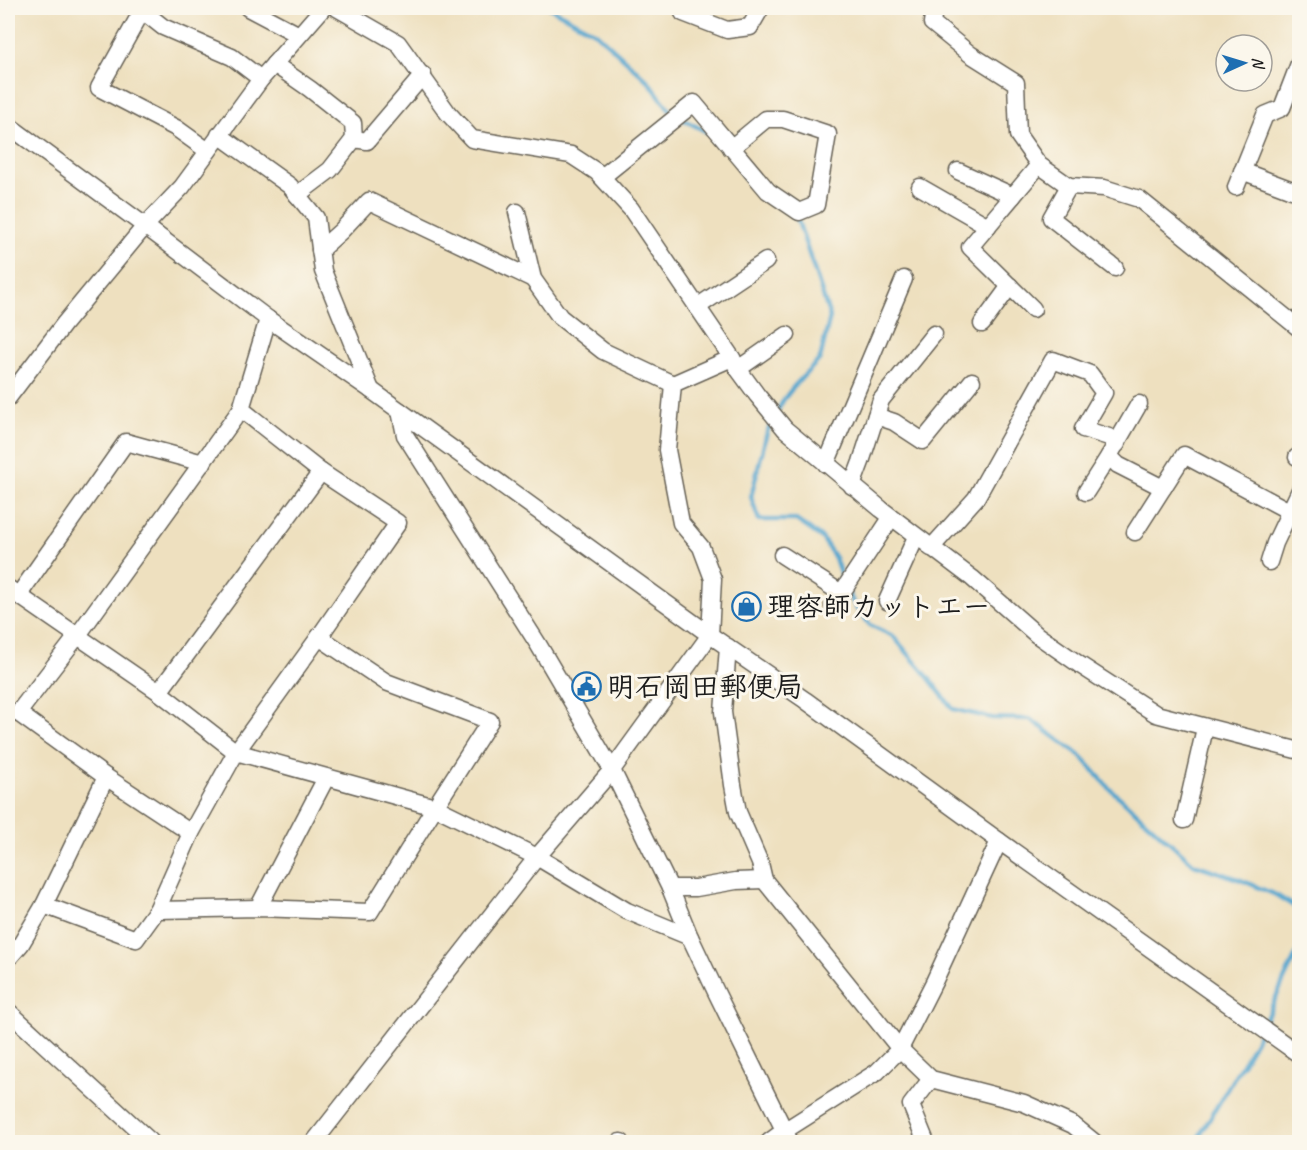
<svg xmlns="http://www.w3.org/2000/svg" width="1307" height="1150" font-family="Caveat,'Klee One',sans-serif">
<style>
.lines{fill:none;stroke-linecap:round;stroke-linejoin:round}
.stream{stroke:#53a4cd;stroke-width:4.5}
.minor-casing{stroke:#666155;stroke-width:19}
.minor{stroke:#fff;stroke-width:16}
.labels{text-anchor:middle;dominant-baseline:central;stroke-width:6;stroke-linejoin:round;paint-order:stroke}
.poi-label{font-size:28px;font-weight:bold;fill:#1c1c1c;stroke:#fbf7ec;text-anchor:start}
</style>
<rect width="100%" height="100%" fill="#fbf7ec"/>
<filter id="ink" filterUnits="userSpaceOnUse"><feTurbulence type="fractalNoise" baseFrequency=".0167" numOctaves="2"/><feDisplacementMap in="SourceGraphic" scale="12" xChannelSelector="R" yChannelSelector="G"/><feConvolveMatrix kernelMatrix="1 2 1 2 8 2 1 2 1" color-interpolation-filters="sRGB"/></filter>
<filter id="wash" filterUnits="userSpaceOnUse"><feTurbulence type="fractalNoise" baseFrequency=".008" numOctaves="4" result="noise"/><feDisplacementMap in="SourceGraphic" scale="24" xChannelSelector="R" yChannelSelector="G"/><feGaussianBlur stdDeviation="1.35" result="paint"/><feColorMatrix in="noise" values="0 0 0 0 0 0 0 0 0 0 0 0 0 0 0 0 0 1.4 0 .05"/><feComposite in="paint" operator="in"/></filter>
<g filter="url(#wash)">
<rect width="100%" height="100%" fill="#eee0bf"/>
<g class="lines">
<g class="stream">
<polyline points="550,8 596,33 648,81 673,114"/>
<polyline points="680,118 713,135"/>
<polyline points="740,170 747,180 754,185"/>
<polyline points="777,412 784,399 795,385 820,359 830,317 797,218 794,216"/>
<polyline points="773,420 767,432 751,497 759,520 796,520 822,538 835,558 843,582"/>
<polyline points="848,592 856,608 870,625 893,636 928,677 953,709 992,718 1030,719 1081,756 1109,788 1194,864 1241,880 1276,895 1300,910"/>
<polyline points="1196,1142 1255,1042 1300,946"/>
</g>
</g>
</g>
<g filter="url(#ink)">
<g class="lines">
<defs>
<g id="minor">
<polyline points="139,8 163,27 232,57 261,79"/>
<polyline points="248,8 299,35"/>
<polyline points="337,8 398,43 448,113 472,139 571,155 597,172 631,209 732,358 738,369 757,395 785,429 881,509 972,578 1037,635 1080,665 1156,714 1300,751"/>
<polyline points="934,8 932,23 970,54 1016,83 1018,135 1039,165 1069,186 1104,188 1139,199 1300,329"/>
<polyline points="142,11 99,88 176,128 208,151"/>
<polyline points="683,13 727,30 750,27 761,8"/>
<polyline points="274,64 310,89 353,123 354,139"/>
<polyline points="8,125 145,226 268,319 371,390 710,635 805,700 999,841 1300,1055"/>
<polyline points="219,135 290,186 316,218 323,271 371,390"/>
<polyline points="958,171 1013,196"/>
<polyline points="1242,171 1300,193"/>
<polyline points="602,177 694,103 768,191 799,212 816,205 828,134 783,119 766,119 731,148"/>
<polyline points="1069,186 1051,218 1115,268"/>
<polyline points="920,187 988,226"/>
<polyline points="1236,187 1265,115 1282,108 1300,61"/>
<polyline points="297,195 330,170 354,139 367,141 423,75"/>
<polyline points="517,212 533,279 560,317 603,351 673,384"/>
<polyline points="320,250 341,231 369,201 533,279"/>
<polyline points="697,307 766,261"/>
<polyline points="1033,309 970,247 1039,165"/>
<polyline points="268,319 241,409 78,635 18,713 106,777 44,905 136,939 157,910 258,908 370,912 435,807 490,721 386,682 319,637"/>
<polyline points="982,324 1010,286"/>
<polyline points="738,369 787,335"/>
<polyline points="8,398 64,324 145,226 182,187 261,79 323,8"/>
<polyline points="1139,404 1109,456 1118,465 1163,488"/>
<polyline points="400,411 405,435 538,644 612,770 670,888 690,937 717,994 790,1142"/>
<polyline points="876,416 894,422 923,441 972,381"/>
<polyline points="1297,457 1300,458"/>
<polyline points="826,464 904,279"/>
<polyline points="852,486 861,462 881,400 934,334"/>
<polyline points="1086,492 1109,456"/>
<polyline points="1135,532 1184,455 1289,511"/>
<polyline points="931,548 976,498 1053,360 1090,374 1104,393 1083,429 1109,437 1117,444"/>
<polyline points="782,555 841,593"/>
<polyline points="1269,562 1275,543 1300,490"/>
<polyline points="8,588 159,692 236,752 435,807 537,857 627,911 690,937"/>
<polyline points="18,596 126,442 203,463"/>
<polyline points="887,601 916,537"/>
<polyline points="833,606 891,518"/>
<polyline points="728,647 723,712 733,785 738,812 760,863 764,880 900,1049 931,1079 1024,1103 1073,1125 1094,1142"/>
<polyline points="159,692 321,472"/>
<polyline points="106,777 191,833"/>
<polyline points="1184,820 1205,728"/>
<polyline points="670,888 696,888 736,881 764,880"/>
<polyline points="258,908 326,778"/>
<polyline points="157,910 191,833 236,752 319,637 398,523 321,472 241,409"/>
<polyline points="8,959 21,944 44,905"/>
<polyline points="8,1011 151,1142"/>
<polyline points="314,1142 537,857 612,770 710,635 713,579 701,547 681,523 667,450 673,384 732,358"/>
<polyline points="620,1142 621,1142"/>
<polyline points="769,1142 784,1131 877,1072 900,1049 934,982 999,841"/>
<polyline points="926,1142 911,1105 931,1079"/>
</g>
</defs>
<use href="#minor" class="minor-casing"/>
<use href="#minor" class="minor"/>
</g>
</g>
<defs>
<symbol id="shop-ring" viewBox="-11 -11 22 22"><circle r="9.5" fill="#fbf7ec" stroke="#1f6fb2" stroke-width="1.5"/><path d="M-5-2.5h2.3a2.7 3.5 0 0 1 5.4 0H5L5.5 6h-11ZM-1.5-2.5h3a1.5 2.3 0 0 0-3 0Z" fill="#1f6fb2"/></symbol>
<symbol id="civic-ring" viewBox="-11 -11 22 22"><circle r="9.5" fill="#fbf7ec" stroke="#1f6fb2" stroke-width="1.5"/><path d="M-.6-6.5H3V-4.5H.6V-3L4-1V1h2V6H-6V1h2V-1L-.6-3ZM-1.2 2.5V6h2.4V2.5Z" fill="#1f6fb2"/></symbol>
</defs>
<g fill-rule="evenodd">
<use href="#shop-ring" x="730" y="590" width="33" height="33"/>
<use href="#civic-ring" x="570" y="670" width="33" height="33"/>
</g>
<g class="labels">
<g class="poi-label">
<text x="767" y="606">理容師カットエー</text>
<text x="607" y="686">明石岡田郵便局</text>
</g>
</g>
<rect width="1307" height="1150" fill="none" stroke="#fbf7ec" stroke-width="30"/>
<g transform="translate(1244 63) rotate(86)"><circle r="28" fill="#fbf7ec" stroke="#a29f99" stroke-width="1.5"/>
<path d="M0-4.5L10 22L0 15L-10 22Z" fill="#1f6fb2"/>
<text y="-9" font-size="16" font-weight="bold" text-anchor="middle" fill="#1c1c1c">N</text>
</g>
</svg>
